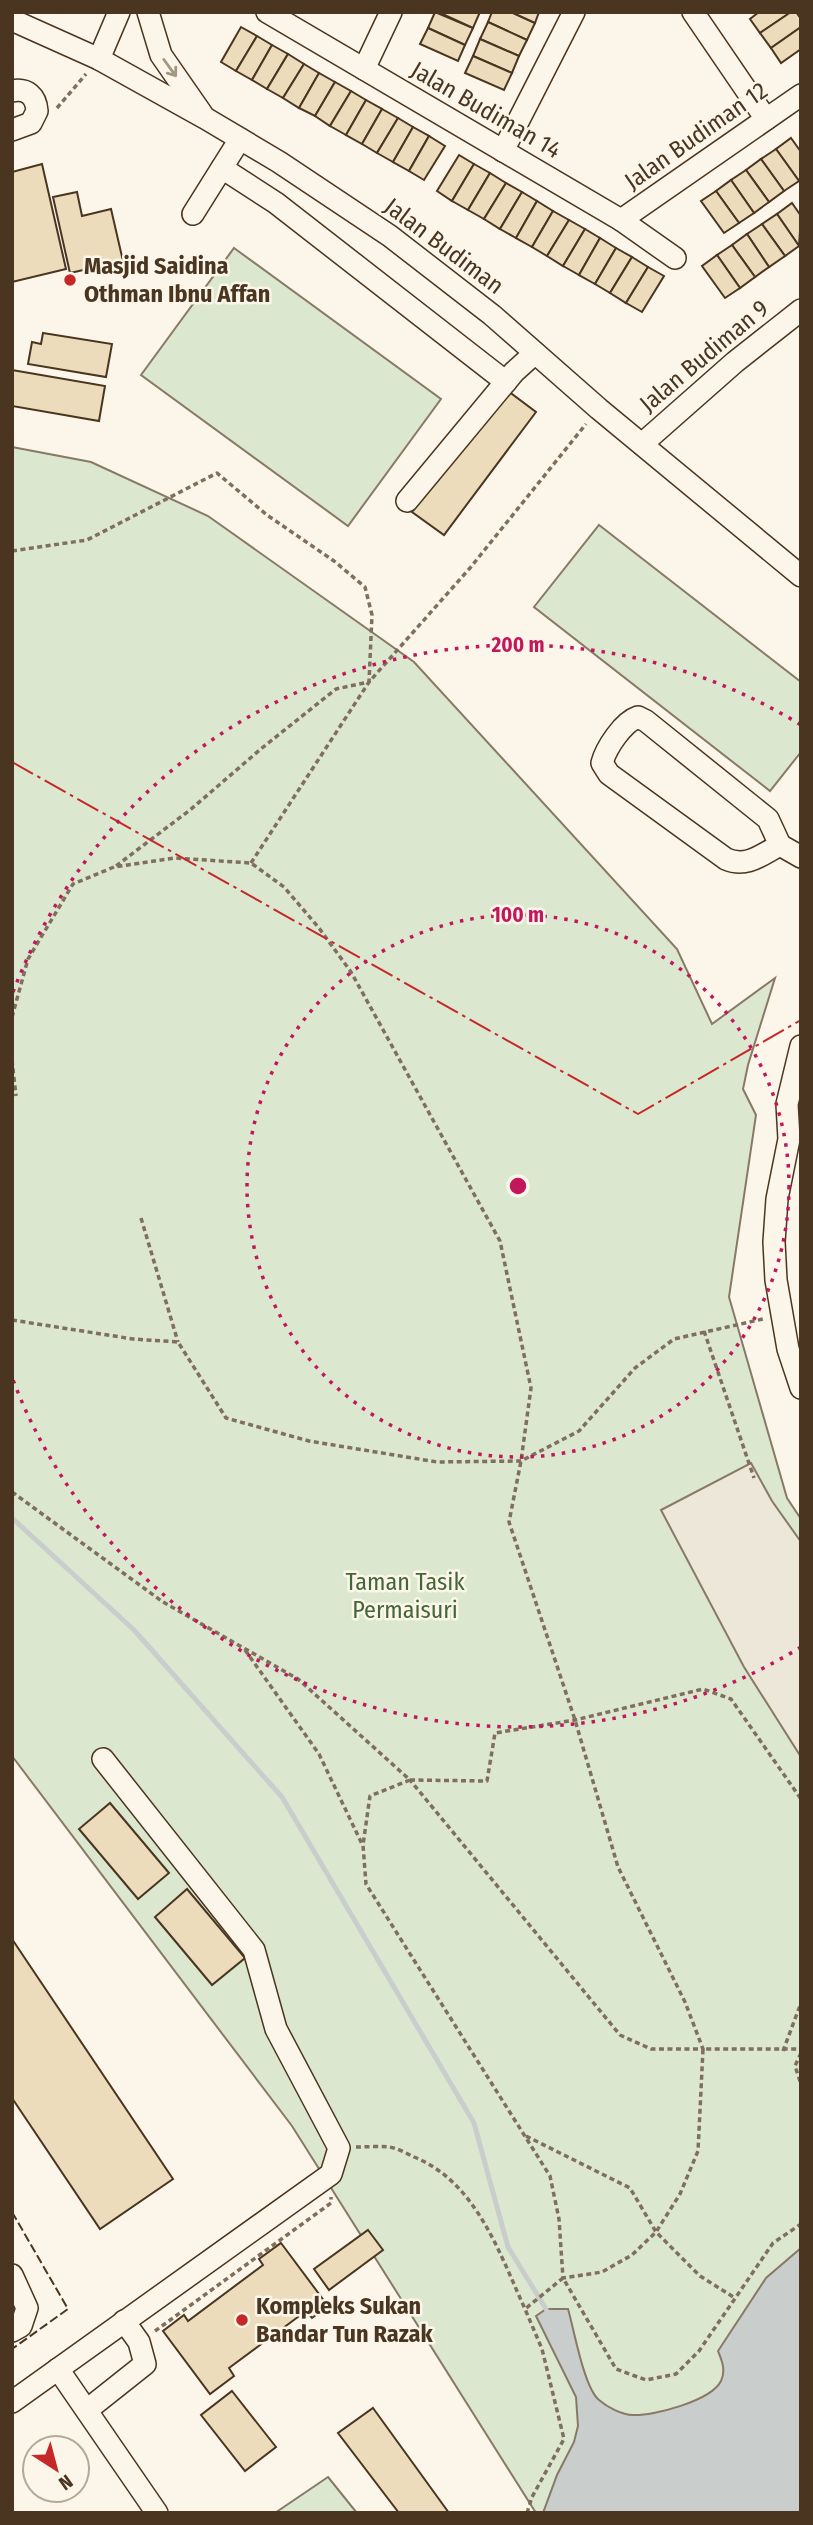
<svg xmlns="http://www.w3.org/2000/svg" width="813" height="2525" font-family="'Fira Sans Condensed',sans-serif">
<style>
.green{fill:#dce7d0;stroke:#887966;stroke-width:2}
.parking{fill:#ede7d9;stroke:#887966;stroke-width:2}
.water{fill:#c9cecd;stroke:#887966;stroke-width:2}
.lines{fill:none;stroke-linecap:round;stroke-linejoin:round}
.stream{stroke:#c9cecd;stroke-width:5}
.building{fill:#ecdcbc;stroke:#4a3520;stroke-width:2}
.minor-casing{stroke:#4a3520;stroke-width:24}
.path{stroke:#7f6f5c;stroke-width:3.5;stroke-dasharray:5 3.5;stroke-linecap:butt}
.minor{stroke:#fbf6e9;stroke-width:21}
.fence{stroke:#4a3520;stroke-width:2;stroke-dasharray:9 3.5;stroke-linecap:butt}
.power{stroke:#c62828;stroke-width:2;stroke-dasharray:24 5 3.5 5;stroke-linecap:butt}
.oneway{stroke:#a29684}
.ring{fill:none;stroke:#c2185b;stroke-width:3.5;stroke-dasharray:3.5 7}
.poi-dot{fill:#c62828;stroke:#fbf6e9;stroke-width:2.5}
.labels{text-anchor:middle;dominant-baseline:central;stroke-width:5;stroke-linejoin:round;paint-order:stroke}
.street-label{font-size:24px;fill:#4a3520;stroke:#fbf6e9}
.poi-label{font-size:24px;font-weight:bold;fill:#4a3520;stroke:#fbf6e9;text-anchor:start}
.park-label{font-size:24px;fill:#436837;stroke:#fbf6e9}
.centre{fill:#c2185b;stroke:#fbf6e9;stroke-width:3.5}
.ring-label{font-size:21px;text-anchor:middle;font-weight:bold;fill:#c2185b;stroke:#fbf6e9;stroke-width:5;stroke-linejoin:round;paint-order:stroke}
</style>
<rect width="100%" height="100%" fill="#fbf6e9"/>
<g class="green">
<polygon points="234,248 441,399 348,526 141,375"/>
<polygon points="12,447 91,462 208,516 414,662 677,949 712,1024 775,978 748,1065 743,1089 756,1115 729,1297 787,1498 801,1519 801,2513 536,2513 292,2126 12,1756"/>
<polygon points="599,525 801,682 801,752 770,791 534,607"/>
<polygon points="328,2477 357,2513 275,2513"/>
</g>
<polygon class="parking" points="751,1463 772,1501 801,1542 801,1757 744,1667 661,1510"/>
<path class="water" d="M801,2248V2513H543L557,2475L574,2442L578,2426L576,2397L536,2316L546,2309H568C574,2329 584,2388 599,2400C607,2407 622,2415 633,2415C653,2416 711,2401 721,2381C726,2370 722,2361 718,2351L766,2278Z"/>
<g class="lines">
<polyline class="stream" points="12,1518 134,1630 282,1797 474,2123 508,2247 546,2309"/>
</g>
<g class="building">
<polygon points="435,12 473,28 465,45 428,28"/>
<polygon points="438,12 480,12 473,28"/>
<polygon points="492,12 511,12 535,23 527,40 488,22"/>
<polygon points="511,12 539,12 535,23"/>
<polygon points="759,12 791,12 760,33 750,19"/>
<polygon points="791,12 796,12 801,19 801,27 771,48 760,33"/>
<polygon points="488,22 527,40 519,56 480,39"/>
<polygon points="241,27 257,36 236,71 221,62"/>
<polygon points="801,27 801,49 781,63 771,48"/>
<polygon points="428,28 465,45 458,61 420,44"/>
<polygon points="257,36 272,45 252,80 236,71"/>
<polygon points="480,39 519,56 512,73 473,56"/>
<polygon points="272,45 288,54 267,89 252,80"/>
<polygon points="288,54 304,64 283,98 267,89"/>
<polygon points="473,56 512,73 504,90 465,73"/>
<polygon points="304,64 319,73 299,108 283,98"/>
<polygon points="319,73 335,82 315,116 299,108"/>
<polygon points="335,82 351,91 330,126 315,116"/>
<polygon points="351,91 366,100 346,135 330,126"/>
<polygon points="366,100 382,109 362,144 346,135"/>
<polygon points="382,109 398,118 377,153 362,144"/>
<polygon points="398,118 413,127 393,162 377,153"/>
<polygon points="413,127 429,136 409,171 393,162"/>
<polygon points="429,136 445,146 424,180 409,171"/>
<polygon points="791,138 801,152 801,180 799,181 776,149"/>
<polygon points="776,149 799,181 784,191 761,159"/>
<polygon points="459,155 474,164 452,201 437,191"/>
<polygon points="761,159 784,191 769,202 746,170"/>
<polygon points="42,164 66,269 12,282 12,172"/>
<polygon points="474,164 490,173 468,210 452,201"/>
<polygon points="746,170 769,202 754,213 731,180"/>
<polygon points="490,173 506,183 484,219 468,210"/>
<polygon points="731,180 754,213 739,223 716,191"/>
<polygon points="506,183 522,192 500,229 484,219"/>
<polygon points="716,191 739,223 724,233 701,201"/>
<polygon points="77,192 82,216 111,209 123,261 70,273 53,197"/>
<polygon points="522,192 537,201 516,238 500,229"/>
<polygon points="537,201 553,211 532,247 516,238"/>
<polygon points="792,203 801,216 799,246 777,214"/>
<polygon points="553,211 569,220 547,256 532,247"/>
<polygon points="777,214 799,246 785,256 762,224"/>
<polygon points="569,220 585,229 563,266 547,256"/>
<polygon points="762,224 785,256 769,267 747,234"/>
<polygon points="585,229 600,238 579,275 563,266"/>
<polygon points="747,234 769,267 755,277 732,245"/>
<polygon points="600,238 616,248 595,284 579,275"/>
<polygon points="732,245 755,277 740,288 717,255"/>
<polygon points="616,248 632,257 610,293 595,284"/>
<polygon points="717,255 740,288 725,298 702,266"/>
<polygon points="632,257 648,267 626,303 610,293"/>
<polygon points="648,267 664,276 642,312 626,303"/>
<polygon points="43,333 112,344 106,377 28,364 32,342 41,344"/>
<polygon points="12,370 105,386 99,421 12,406"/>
<polygon points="504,388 536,412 444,535 412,512"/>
<polygon points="110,1803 169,1873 138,1899 79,1829"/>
<polygon points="187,1889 245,1958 212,1985 155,1917"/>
<polygon points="12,1939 173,2179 100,2229 12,2098"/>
<polygon points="368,2230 383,2250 329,2290 314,2269"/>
<polygon points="281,2243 328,2306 312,2318 306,2311 229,2368 234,2376 210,2394 163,2331 184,2315 188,2321 263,2265 259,2259"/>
<polygon points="232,2391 276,2447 245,2471 201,2415"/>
<polygon points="373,2408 449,2513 399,2513 338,2433"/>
</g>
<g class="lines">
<defs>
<g id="minor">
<polyline points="148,12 161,55 202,114"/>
<polyline points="267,12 621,220 675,258"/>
<polyline points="693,12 766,119"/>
<polyline points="12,20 99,59 205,118 279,162 390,236 492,315 599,409 801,576"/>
<polyline points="99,59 119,12"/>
<polyline points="364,69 391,12"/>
<path d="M12,91C27,88 36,96 37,111L31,123L12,130"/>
<polyline points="503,151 574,12"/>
<polyline points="222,168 276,203 506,382"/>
<polyline points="193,214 240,139"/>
<polyline points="621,220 801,95"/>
<polyline points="642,444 735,362 801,310"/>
<polyline points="407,501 514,372 535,353"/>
<path d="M780,845C761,855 747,868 726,859L609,774L602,763C606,748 623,722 638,717L646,721L768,819L780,845L801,857"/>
<polyline points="801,1046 787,1104 789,1139 777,1199 774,1242 776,1280 788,1349 801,1388"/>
<polyline points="12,2275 27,2308 21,2326 12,2331"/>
<polyline points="58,2369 157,2513"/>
<polyline points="12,2402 331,2174 339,2148 276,2029 254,1950 103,1759"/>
<polyline points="87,2410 145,2364 139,2342 124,2321"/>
</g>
</defs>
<use href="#minor" class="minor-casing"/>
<g class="path">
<polyline points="57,108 86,74"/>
<polyline points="12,551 87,540 217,473 267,515 334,561 365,587 372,615 369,682 336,689 262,748 190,810 116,866"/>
<polyline points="251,863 369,682 470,568 586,424"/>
<polyline points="12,1017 28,959 73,884 114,867 175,858 251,863 284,887 319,928 351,972 500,1241 531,1388 521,1461 509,1522 575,1720 618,1867 685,2002 703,2049 651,2049 620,2035 410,1780"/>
<polyline points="12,1060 16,1096"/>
<polyline points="141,1218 178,1342"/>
<polyline points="12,1320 133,1339 178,1342 226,1418 309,1441 437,1462 521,1461 579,1431 635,1368 674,1339 763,1319"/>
<polyline points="704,1331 754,1478"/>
<polyline points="12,1492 163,1602 298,1679 410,1780 370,1796 363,1845 366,1884 550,2176 559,2219 563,2278 602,2272 632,2255 656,2232 680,2194 698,2151 703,2049 801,2049"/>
<polyline points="245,1650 319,1754 362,1844"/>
<polyline points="410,1780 487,1781 495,1733 575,1720 703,1689 731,1699 801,1799"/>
<polyline points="783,2051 801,2003"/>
<polyline points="801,2053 795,2066 801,2084"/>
<polyline points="526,2136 630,2188 656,2232 700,2276 735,2298"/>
<path d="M356,2147C367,2147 379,2146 389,2147C397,2148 406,2153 414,2157C476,2182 499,2252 525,2309"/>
<polyline points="155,2331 331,2203 331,2197"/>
<polyline points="527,2513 532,2497 564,2439 542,2349 525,2309 563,2278 616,2369 646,2380 676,2374 699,2351 773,2243 801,2224"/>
</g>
<use href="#minor" class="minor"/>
<polyline class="fence" points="12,2212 68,2309 12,2349"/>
<polyline class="power" points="12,762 638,1114 801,1020"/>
</g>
<defs><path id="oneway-shaft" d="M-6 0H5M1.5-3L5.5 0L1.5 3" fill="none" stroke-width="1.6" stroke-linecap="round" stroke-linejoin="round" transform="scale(1.75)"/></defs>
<use class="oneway" href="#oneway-shaft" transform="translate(170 68) rotate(54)"/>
<g class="ring">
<circle cx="518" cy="1186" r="271"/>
<path d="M801 1647A541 541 0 0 1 13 1380M13 992A541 541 0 0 1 801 725"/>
</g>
<g class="poi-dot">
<circle cx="70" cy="280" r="7"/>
<circle cx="242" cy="2320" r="7"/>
</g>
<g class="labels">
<g class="street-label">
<text transform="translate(486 110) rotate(30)">Jalan Budiman 14</text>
<text transform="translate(696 136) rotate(-35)">Jalan Budiman 12</text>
<text transform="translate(444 246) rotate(37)">Jalan Budiman</text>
<text transform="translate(704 356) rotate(-40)">Jalan Budiman 9</text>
</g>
<g class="poi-label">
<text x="84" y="266">Masjid Saidina<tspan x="84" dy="28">Othman Ibnu Affan</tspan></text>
<text x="256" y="2306">Kompleks Sukan<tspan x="256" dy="28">Bandar Tun Razak</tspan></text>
</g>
<g class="park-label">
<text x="405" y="1582">Taman Tasik<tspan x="405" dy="28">Permaisuri</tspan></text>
</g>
</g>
<circle cx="518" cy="1186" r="10" class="centre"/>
<g class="ring-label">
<text x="518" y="652">200 m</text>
<text x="518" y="922">100 m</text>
</g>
<rect width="813" height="2525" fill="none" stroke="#4a3520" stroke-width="28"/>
<g transform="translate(56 2469) rotate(144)"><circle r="33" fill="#fbf6e9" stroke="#b4a999" stroke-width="2"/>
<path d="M0-5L12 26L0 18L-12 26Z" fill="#c62828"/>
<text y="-10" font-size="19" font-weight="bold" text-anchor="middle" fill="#4a3520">N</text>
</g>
</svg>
